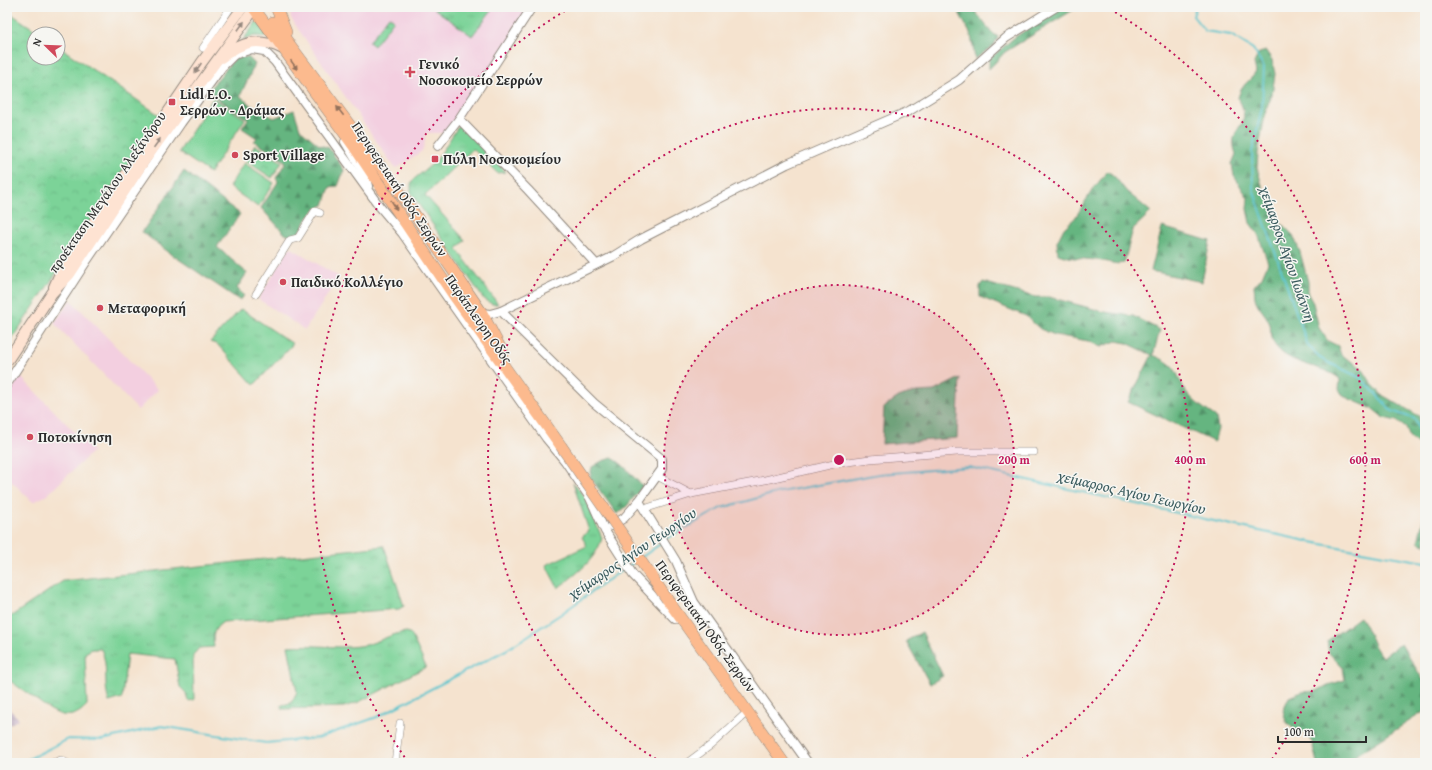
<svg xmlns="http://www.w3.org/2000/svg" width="1432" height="770" font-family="'Gentium Book Plus',serif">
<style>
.built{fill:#f3cfe0}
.industrial{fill:url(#industrial-grid)}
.grass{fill:url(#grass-tufts);stroke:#547f62}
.forest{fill:url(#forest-firs);stroke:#487056}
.park{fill:url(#park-crowns);stroke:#547f62}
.pitch{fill:#7cd398;stroke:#547f62}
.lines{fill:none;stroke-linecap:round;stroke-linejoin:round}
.stream{stroke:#57c4cd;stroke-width:2}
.minor-casing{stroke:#90877d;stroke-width:8}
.tertiary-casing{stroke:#90877d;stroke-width:10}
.secondary-casing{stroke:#90877d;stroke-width:12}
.primary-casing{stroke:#90877d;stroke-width:12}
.minor{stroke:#fff;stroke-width:7}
.tertiary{stroke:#fff;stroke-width:8}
.secondary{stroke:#fee3d2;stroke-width:10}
.primary{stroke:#fcba8e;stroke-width:11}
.primary-bridge-casing{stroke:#90877d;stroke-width:12;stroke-linecap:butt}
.primary-bridge{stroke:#fcba8e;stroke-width:11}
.oneway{fill:#94877e}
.oneway2{fill:#94725c}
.ring{fill:none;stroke:#c2185b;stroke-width:2;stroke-dasharray:2 4}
.poi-dot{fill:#d1495b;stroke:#f6f6f2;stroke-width:1.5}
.labels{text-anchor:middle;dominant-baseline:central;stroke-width:3;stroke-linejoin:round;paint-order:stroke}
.poi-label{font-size:14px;font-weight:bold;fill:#2b2b2b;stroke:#f6f6f2;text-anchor:start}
.street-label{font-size:14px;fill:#2b2b2b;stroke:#f6f6f2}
.water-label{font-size:15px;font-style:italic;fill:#38595c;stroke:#f6f6f2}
.centre{fill:#c2185b;stroke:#f6f6f2;stroke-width:2}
.ring-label{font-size:12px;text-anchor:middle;font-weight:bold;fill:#c2185b;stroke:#f6f6f2;stroke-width:3;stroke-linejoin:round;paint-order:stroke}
</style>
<defs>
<pattern id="industrial-grid" width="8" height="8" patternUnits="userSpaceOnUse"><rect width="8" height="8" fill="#cfbdcf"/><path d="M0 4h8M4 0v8" fill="none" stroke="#a89aa8"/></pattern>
<pattern id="grass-tufts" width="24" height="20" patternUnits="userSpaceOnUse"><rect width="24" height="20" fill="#7cd398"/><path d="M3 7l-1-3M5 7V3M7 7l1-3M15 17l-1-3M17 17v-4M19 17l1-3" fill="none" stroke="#6bb583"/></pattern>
<pattern id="forest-firs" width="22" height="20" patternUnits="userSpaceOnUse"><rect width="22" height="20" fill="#65b580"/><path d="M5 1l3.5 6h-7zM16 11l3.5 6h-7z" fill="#539369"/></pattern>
<pattern id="park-crowns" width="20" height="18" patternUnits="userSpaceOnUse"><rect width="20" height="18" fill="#7cd398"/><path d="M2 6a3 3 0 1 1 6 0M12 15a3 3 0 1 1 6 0" fill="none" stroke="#6bb583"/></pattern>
</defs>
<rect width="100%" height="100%" fill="#f6f6f2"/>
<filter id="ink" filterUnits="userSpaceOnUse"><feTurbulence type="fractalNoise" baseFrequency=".025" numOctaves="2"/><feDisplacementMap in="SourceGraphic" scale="8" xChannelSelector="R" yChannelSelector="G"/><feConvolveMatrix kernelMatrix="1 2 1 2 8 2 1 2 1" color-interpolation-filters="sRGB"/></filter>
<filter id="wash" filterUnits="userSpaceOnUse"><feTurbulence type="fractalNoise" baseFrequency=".012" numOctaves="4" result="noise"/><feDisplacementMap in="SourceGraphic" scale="16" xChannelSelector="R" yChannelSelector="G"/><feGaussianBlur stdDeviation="0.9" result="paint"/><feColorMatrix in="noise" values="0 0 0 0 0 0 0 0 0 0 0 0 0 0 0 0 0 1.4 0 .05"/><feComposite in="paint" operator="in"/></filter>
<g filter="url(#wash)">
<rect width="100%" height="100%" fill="#f5e3cf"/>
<g class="built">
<polygon points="289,7 534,7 449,133 425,133 425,142 422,151 399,167 395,168 296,26 291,18"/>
<polygon points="290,247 339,277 305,330 258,299"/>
<polygon points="71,300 158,390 138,410 54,323"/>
<polygon points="20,376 93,451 47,495 33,502 7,477 7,396"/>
</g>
<polygon class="industrial" points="7,707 19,719 7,726"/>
<g class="grass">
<polygon points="432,7 494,7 472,36"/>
<polygon points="257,21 268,37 254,36 243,40"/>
<polygon points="459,125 506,172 497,173 473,149 425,195 465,240 457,249 498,304 492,304 483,298 411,193 411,184 413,180 436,161"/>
<polygon points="241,309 293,344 254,385 217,344 210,342"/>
<path d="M573,483L585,497L602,538C596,560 576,574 558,588L546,565L587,546L582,537L589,531Z"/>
<path d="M384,546L404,606L399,609L223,622C213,629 212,635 214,647L199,648L193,655L194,700L188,701L186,693L180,687L175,659L127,654L122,698L109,702C103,685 109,665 101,649H92L85,653L87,705C67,728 48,708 30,695C22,689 13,684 7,678V619L63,581Z"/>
<path d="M407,632L411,634L426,667L359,702L344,707L281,709L282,705L291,703L297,692L288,646C312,644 336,649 360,646C376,644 391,633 407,632Z"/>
</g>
<g class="forest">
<polygon points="956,7 972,7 991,32 998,37 994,45 975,59 971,35"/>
<polygon points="1063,7 1078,7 1005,52 989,69 989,59 1015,37"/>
<path d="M1266,51L1272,60L1275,74L1272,95L1266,110L1258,152L1257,168L1263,189L1280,222L1293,235L1300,252L1308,282V294L1313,303L1319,328L1328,341L1338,346L1341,355L1362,368L1372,384L1382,395L1419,416L1420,424L1425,433V449L1410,438L1406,428L1397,421L1384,418L1373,409L1343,396L1339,389L1340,379C1321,363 1285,367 1272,340C1269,335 1272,328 1269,322C1266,314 1259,309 1256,301C1254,297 1255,290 1254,286L1262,277L1268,263L1258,234L1250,223L1247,209L1248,198L1234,176L1232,164L1236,154C1225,125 1256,129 1238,98C1242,83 1248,84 1256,72L1254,63L1259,53Z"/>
<path d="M248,57L255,64L240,96L255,108L274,118L294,110L300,129L319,145L329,148L344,170L338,186L330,187L324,205C304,212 308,228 293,237L285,234L261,208L278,182L276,178L286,162L254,141L257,138L242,128L248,119L207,92L235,58Z"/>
<polygon points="184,171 240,214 217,247 247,273 237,288 244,296 239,300 171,254 142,232"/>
<path d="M1108,171L1116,178L1126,191L1151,212L1133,229L1124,263C1113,265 1112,262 1102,261C1086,258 1074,260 1058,254L1057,242L1064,228L1075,218L1093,189Z"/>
<polygon points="1162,227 1210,241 1202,282 1151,271"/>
<path d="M983,282L1035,297H1049L1105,312L1133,316L1160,330L1153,355C1160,358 1169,362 1174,368C1179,376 1181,385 1187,393C1195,403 1206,410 1216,417L1218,429L1214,442L1128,402L1152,355L1127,343L1116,341L1101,347L1088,341L1055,335L1040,329L1026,316L980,297V286Z"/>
<polygon points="960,378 957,438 882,444 884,407 900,396 916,392 934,391"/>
<path d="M612,458C625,464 632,477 643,486L626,507L617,514L590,477L592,467L602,461Z"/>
<polygon points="1425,511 1425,545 1418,542"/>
<path d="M1360,617C1369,629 1372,646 1382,657L1401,644L1425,683V711L1344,763H1317L1312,742L1305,733L1295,730L1286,722L1283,710L1289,697L1302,692L1317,691L1328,685L1345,680L1343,668L1329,653L1327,641Z"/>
<polygon points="922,632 943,676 930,684 906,641"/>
</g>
<g class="park">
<polygon points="7,11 41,34 34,34 34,58 58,58 58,46 162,117 7,346"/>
<polygon points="389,16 394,20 374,46 369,42"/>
<polygon points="255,145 282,162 272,178 246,161"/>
</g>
<g class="pitch">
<polygon points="213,98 245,119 210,173 179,152"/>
<polygon points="244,163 274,183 258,207 229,187"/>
</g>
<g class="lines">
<g class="stream">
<polyline points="1196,7 1193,16 1205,31 1231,35 1253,49 1264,67 1262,107 1252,152 1253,189 1308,346 1323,360 1361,378 1392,411 1415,419 1421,438 1425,440"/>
<polyline points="666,539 721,508 780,492 879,474 969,467 1241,527 1321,544 1425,562"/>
<polyline points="642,557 663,542"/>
<polyline points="629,566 636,560"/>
<polyline points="21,763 68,739 102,740 161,726 266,743 318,738 377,717 506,650 561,614 625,568"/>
</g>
</g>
</g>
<g filter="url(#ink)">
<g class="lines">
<defs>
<g id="minor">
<polyline points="203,48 231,7"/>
<polyline points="256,294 290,240 298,238 315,211 320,213"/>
<polyline points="657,476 691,494"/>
<polyline points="644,509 691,494 765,480 834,464 870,459 957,452 1034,452"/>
<polyline points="52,763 61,760 67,763"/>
<polyline points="395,763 400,723"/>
<polyline points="687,763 711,745 744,715"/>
</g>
<g id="tertiary">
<polyline points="459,119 528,190 596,264"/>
<polyline points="345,142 365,175 368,186"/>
<polyline points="438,146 459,119 532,7"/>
<polyline points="501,311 612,257 641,239 787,164 909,111 959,80 1006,38 1056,7"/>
<polyline points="482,313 490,314 501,311 594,403 662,459 662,469 639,501 624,518 611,526"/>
<polyline points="7,384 86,262 181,123 222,67 234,55 252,49 264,51 275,62 380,207 402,233 546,438 565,461 590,498 605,531 633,575 675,619"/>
<polyline points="639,501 676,561 694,602 808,763"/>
</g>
<g id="secondary">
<path d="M221,58C243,41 258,37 283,49"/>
<polyline points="54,287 62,269 202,62 243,7"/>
<polyline points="7,361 52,293 70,274 145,160 254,9"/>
</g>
<g id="primary">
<polyline points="253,7 353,145 452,293 561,446"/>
<polyline points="276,7 286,32"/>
<polyline points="273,22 398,190 482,313 503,353"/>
<polyline points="667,599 784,763"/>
</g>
</defs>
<use href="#minor" class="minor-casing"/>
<use href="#tertiary" class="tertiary-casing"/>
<use href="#secondary" class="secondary-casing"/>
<use href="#primary" class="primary-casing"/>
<use href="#minor" class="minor"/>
<use href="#tertiary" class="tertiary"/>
<use href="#secondary" class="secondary"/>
<use href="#primary" class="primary"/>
<defs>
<polyline id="primary-bridge" points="561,446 667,599"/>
</defs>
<use href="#primary-bridge" class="primary-bridge-casing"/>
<use href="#primary-bridge" class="primary-bridge"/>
</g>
<defs><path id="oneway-solid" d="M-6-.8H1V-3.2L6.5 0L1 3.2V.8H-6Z"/></defs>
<g class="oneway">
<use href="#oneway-solid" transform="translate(241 26) rotate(-54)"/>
<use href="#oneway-solid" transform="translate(198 68) rotate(124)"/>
<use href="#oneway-solid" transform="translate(157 143) rotate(-55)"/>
</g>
<g class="oneway2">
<use href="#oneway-solid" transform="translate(294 65) rotate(55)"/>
<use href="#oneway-solid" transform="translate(340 111) rotate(-127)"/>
<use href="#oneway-solid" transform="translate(394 205) rotate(58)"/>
</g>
</g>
<circle cx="839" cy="460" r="175" fill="#c2185b" fill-opacity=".12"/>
<g class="ring">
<circle cx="839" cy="460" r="175"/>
<path d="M661 762A351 351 0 1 1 1017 762"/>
<path d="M408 762A526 526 0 0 1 568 9M1110 9A526 526 0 0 1 1270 762"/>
</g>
<g class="poi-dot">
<path d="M408 66h4v4h4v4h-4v4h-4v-4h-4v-4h4z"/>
<rect x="168" y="98" width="8" height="8" rx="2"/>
<circle cx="235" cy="155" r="4"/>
<rect x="431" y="155" width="8" height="8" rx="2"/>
<circle cx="283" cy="282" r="4"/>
<circle cx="100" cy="308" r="4"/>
<circle cx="30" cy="437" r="4"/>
</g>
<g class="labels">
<g class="poi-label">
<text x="419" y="64">Γενικό<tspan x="419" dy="16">Νοσοκομείο Σερρών</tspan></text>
<text x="180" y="94">Lidl Ε.Ο.<tspan x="180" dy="16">Σερρών - Δράμας</tspan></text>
<text x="243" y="155">Sport Village</text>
<text x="443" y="159">Πύλη Νοσοκομείου</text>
<text x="291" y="282">Παιδικό Κολλέγιο</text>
<text x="108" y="308">Μεταφορική</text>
<text x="38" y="437">Ποτοκίνηση</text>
</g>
<g class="street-label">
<text transform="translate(400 189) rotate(56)">Περιφερειακή Οδός Σερρών</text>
<text transform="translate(107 192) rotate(-55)">προέκταση Μεγάλου Αλεξάνδρου</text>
<text transform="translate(479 319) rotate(55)">Παράπλευρη Οδός</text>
<text transform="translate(706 626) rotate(54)">Περιφερειακή Οδός Σερρών</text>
</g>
<g class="water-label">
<text transform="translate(1288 254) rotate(71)">χείμαρρος Αγίου Ιωάννη</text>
<text transform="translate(1132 492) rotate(13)">χείμαρρος Αγίου Γεωργίου</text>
<text transform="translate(632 553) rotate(-34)">χείμαρρος Αγίου Γεωργίου</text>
</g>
</g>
<circle cx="839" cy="460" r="6" class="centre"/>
<g class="ring-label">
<text x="1014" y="464">200 m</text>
<text x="1190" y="464">400 m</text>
<text x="1365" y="464">600 m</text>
</g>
<rect width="1432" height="770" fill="none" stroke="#f6f6f2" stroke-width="24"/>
<g transform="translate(46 46) rotate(293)"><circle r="19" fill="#f6f6f2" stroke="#a5a5a2"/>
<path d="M0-3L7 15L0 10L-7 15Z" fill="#d1495b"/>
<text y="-6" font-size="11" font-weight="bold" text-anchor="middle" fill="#2b2b2b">N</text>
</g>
<path d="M1278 736v6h88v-6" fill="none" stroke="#2b2b2b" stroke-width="2"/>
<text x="1284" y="736" font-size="12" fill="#2b2b2b" stroke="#f6f6f2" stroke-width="3" paint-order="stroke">100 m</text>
</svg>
